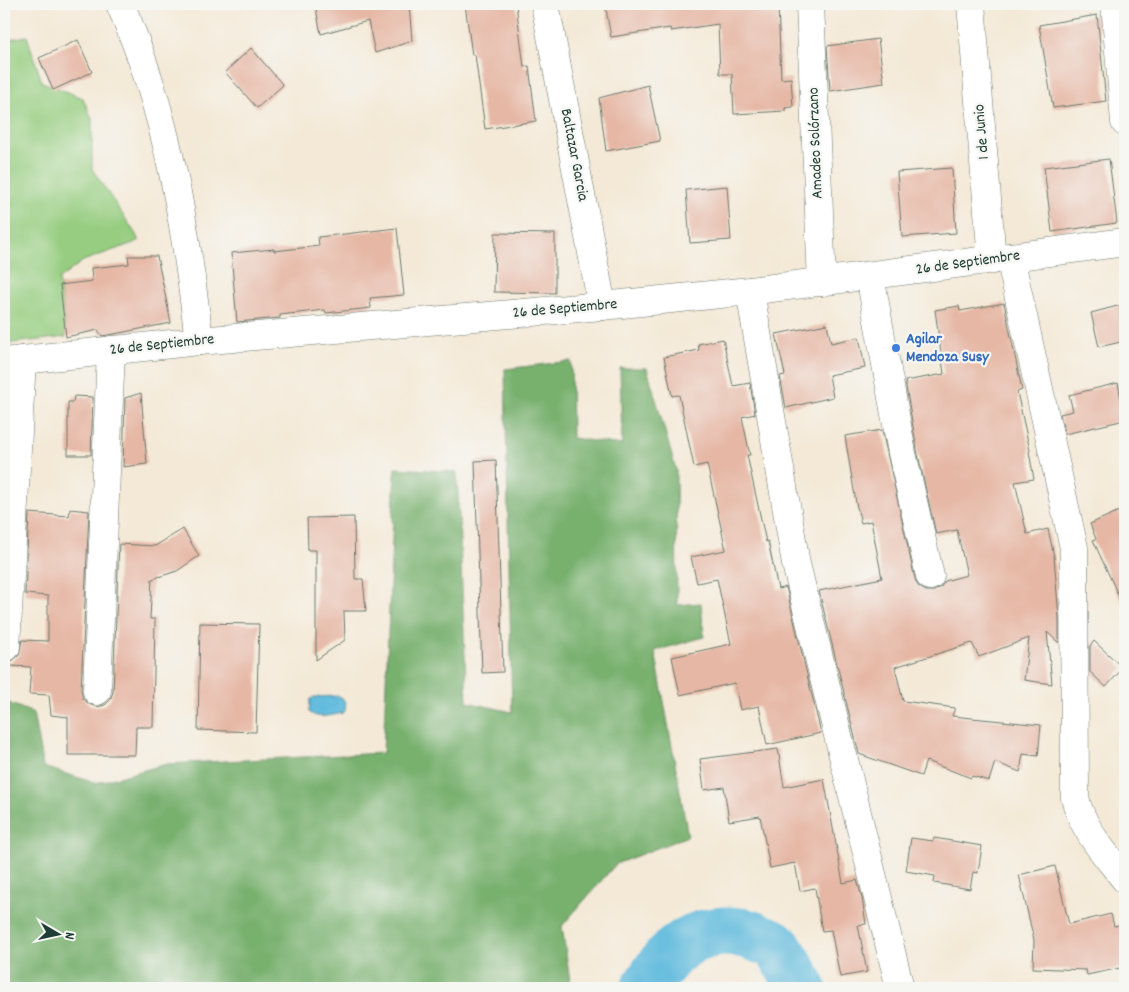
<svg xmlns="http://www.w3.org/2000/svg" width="1129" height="992" font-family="Dekko,sans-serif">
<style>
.green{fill:#96cd80;stroke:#5a855a}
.forest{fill:#78b06e;stroke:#4c7651}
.water{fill:#5fbadd;stroke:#3f7c88}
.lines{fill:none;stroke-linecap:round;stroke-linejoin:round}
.river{stroke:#5fbadd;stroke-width:50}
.building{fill:#e6b7a5}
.minor-casing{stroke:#6a796d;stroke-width:29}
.minor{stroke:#fff;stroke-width:28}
.shop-dot{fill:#3f7fe0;stroke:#f6f6f2;stroke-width:2}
.labels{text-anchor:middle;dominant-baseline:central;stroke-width:4.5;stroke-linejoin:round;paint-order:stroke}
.street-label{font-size:16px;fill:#1f3d34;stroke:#f6f6f2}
.shop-label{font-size:16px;font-weight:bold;fill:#366cbe;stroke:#f6f6f2;text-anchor:start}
</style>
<rect width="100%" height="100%" fill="#f6f6f2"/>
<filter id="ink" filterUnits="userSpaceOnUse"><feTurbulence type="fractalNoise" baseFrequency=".02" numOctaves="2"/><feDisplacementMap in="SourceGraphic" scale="10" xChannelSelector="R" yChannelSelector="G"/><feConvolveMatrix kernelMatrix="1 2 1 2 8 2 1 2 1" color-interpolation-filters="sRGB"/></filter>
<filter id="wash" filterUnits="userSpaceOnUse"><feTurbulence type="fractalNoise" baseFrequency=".0096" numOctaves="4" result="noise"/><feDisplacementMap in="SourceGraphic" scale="20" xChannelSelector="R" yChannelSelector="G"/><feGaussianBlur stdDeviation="1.12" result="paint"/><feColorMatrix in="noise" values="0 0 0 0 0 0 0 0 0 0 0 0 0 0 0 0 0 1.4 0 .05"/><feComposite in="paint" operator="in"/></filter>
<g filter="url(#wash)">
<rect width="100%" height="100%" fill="#f4e9d7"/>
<polygon class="green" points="27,36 42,82 83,98 92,119 92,169 135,233 139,241 83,261 59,279 66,337 4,344 4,40"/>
<polygon class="forest" points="571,361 572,438 622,445 620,368 647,368 676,470 677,605 701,603 704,637 655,651 688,836 616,864 562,926 571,988 4,988 4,701 33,713 43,767 96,783 167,764 383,753 395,468 457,472 467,702 512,712 505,369"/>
<path class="water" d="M338,696C346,699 346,704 345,711L343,713C332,715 317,720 309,712L310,700L314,697Z"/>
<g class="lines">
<path class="river" d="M646,988C655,974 664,959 677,949C700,930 734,926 761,939C765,940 771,942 775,945C786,957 794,974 802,988"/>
</g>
<g id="blocks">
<g class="building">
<polygon points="315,4 409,4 412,41 375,53 368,21 321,34"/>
<polygon points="465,4 516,4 524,67 529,66 536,121 485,129 475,55 472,55"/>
<polygon points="605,4 778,4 781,79 791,78 793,107 785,108 785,111 734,114 732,74 720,74 718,24 671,31 670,28 611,37"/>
<polygon points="1097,15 1106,101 1053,108 1039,25"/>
<polygon points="878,39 884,83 830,91 827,46"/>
<polygon points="78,40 92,72 53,90 39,58"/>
<polygon points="251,48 283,85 257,108 225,72"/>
<polygon points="648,85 660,141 606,151 599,98"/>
<polygon points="1109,159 1117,223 1052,232 1044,167"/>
<polygon points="952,168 956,233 902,237 897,172"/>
<polygon points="727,186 731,240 690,243 686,190"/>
<polygon points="397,228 404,295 370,298 371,308 326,313 325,310 280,315 280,318 237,322 231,253 274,249 274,251 319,246 318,237"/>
<polygon points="495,233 555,234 555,293 494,292"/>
<polygon points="128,256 157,256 171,323 114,334 102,336 98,330 66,337 60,285 92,281 91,268 129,264"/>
<polygon points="1004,303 1022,390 1017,392 1030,451 1029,452 1034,479 1015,482 1027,534 1048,529 1054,556 1059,619 1059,643 1047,632 1052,684 1024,680 1029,638 979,657 972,643 895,667 903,701 955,708 952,716 1041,725 1038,756 1023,754 1020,772 995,762 989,781 972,776 971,778 926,761 921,776 859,754 819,591 882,578 871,521 861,523 856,503 845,436 882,430 915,579 918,586 926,591 934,591 941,587 945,581 967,575 957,530 936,534 917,450 905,381 944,374 935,310 959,306 960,311"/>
<polygon points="1125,304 1125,341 1099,347 1091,313"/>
<polygon points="827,324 831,343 859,337 865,368 829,375 833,397 786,408 780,376 785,375 776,334"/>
<polygon points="723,339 733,386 750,383 755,414 742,417 750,455 747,455 766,542 768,541 778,589 786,587 821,733 767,745 759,706 740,710 735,683 680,695 672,657 731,644 717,579 697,583 691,557 726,550 707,464 694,467 679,395 672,396 664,357 699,350 698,344"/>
<polygon points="1118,383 1125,420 1065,434 1060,414 1073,411 1069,395"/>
<polygon points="141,393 147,464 123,467 125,398"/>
<polygon points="74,396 93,397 91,455 68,455 68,402 73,402"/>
<polygon points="496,460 503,672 482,673 475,461"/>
<polygon points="70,509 89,511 81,690 83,699 89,704 97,707 105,705 110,700 113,692 119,544 155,546 183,529 199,556 177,571 152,579 150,619 155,619 153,727 136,727 135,755 68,755 68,717 51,715 49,695 29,694 31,667 10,666 11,662 19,655 22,640 48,641 48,596 25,594 29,513 69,516"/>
<polygon points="1119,511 1125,524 1125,610 1093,540 1096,539 1090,524"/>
<polygon points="354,517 355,579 363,579 366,611 344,611 345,640 316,660 316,550 308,550 307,518"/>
<polygon points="200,623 259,624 256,732 198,730"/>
<polygon points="1094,641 1123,668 1106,687 1090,672 1090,646"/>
<polygon points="778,749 784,787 824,779 843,883 857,880 862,898 866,924 858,925 867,972 840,977 831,930 822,931 815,888 800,891 795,863 770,868 760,816 729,821 724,787 704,790 700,759"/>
<polygon points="911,838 933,841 934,838 982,846 978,873 973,872 970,889 934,883 935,876 906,871"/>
<polygon points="1055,866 1069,924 1111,914 1114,926 1125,924 1125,967 1087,975 1086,970 1033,968 1034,940 1019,875"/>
</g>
</g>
</g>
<g filter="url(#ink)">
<use href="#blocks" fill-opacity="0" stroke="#6a796d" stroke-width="1"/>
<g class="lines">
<defs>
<g id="minor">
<path d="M120,4C167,109 186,227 199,341"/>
<polyline points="545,4 602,306"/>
<polyline points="810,4 822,282"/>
<polyline points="971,4 992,260"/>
<polyline points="1115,4 1125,122"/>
<path d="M1010,257L1074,548L1075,798C1083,830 1105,854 1125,879"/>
<polyline points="870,276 902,453 930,576"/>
<polyline points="750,291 796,564 900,988"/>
<polyline points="4,362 199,341 602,306 750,291 1125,242"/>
<polyline points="6,647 22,360"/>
<polyline points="97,691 111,350"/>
</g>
</defs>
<use href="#minor" class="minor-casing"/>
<use href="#minor" class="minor"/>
</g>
</g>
<circle class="shop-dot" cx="896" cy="348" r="5"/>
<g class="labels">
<g class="street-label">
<text transform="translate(982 132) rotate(-95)">1 de Junio</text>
<text transform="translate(816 143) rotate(-92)">Amadeo Solórzano</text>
<text transform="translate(574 155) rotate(79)">Baltazar Garcia</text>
<text transform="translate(968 263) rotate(-8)">26 de Septiembre</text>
<text transform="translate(565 309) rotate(-5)">26 de Septiembre</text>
<text transform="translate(162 345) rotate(-6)">26 de Septiembre</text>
</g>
<g class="shop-label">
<text x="906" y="339">Agilar<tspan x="906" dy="18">Mendoza Susy</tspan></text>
</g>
</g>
<rect width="1129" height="992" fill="none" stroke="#f6f6f2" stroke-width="20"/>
<g transform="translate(58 934) rotate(99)" stroke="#f6f6f2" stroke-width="4" paint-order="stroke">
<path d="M0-4L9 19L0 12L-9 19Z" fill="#1f3d34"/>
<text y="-8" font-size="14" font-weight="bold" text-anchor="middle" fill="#1f3d34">N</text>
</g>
</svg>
